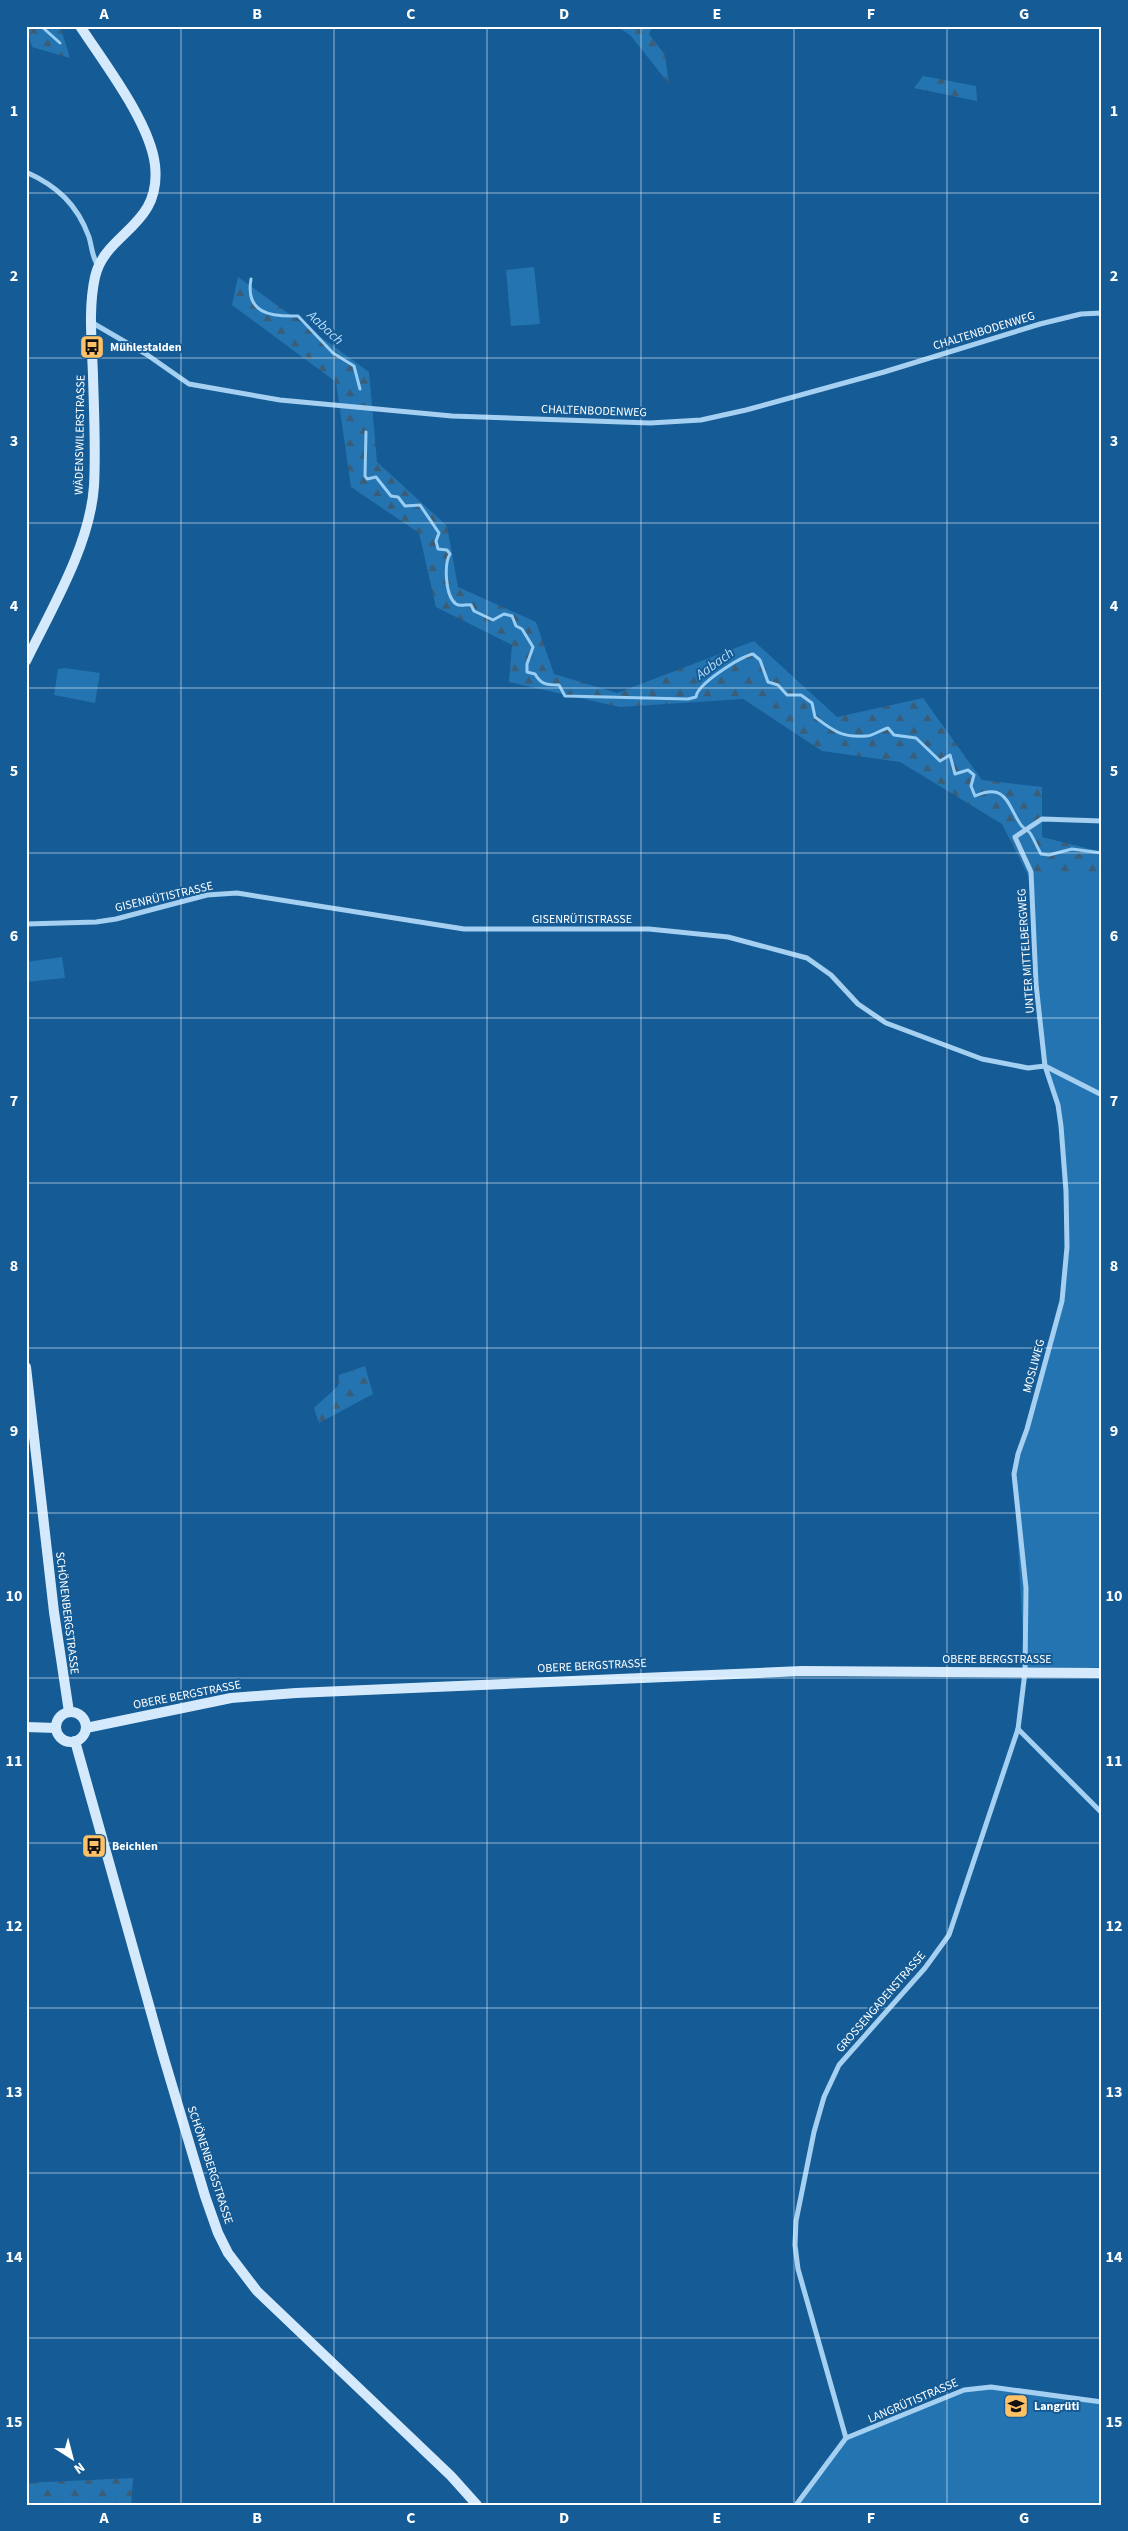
<svg xmlns="http://www.w3.org/2000/svg" width="1128" height="2531" font-family="'Source Sans 3',sans-serif">
<style>
.green{fill:#2474b1}
.forest{fill:url(#forest-firs)}
.lines{fill:none;stroke-linecap:round;stroke-linejoin:round}
.stream{stroke:#98cdf4;stroke-width:3}
.street{stroke:#a5d0f1;stroke-width:5}
.secondary{stroke:#d4eafc;stroke-width:10}
.grid{fill:none;stroke:#fff;stroke-width:1;stroke-opacity:0.55}
.labels{text-anchor:middle;dominant-baseline:central;stroke-width:4;stroke-linejoin:round;paint-order:stroke}
.street-label{font-size:12px;fill:#fff;stroke:#155b95}
.poi-label{font-size:12px;font-weight:bold;fill:#fff;stroke:#155b95;text-anchor:start}
.water-label{font-size:14px;font-style:italic;fill:#b2daf8;stroke:#155b95}
.neatline{fill:none;stroke:#fff;stroke-width:2}
.grid-label{font-size:16px;text-anchor:middle;font-weight:bold;fill:#fff}
</style>
<defs>
<pattern id="forest-firs" width="22" height="20" patternUnits="userSpaceOnUse" patternTransform="scale(1.25)"><rect width="22" height="20" fill="#2474b1"/><path d="M5 1l3.5 6h-7zM16 11l3.5 6h-7z" fill="#3a5e79"/></pattern>
</defs>
<rect width="100%" height="100%" fill="#155b95"/>
<g class="green">
<polygon points="534,267 540,324 511,326 506,270"/>
<polygon points="65,668 100,673 95,703 54,695 58,669"/>
<polygon points="1031,872 1102,872 1102,1667 1025,1672 1014,1474 1062,1301 1067,1247 1061,1126 1045,1066 1036,984"/>
<polygon points="62,957 65,978 26,982 26,962"/>
<polygon points="977,2386 1102,2402 1102,2505 799,2505 846,2438"/>
</g>
<g class="forest">
<polygon points="26,26 60,26 70,58 32,47"/>
<polygon points="617,26 652,26 649,34 665,55 669,84 631,36"/>
<polygon points="923,76 976,86 977,101 914,88"/>
<polygon points="238,277 369,372 377,462 447,526 458,587 536,622 554,674 617,693 754,641 837,717 923,698 982,780 1042,787 1042,837 1102,852 1102,872 1063,872 1032,883 1002,824 900,762 822,751 743,699 620,707 509,682 512,645 436,607 419,533 351,487 336,382 232,305"/>
<polygon points="365,1366 373,1394 319,1423 314,1408 338,1386 339,1375"/>
<polygon points="133,2478 131,2505 26,2505 26,2483"/>
</g>
<g class="lines">
<g class="stream">
<polyline points="41,26 60,43"/>
<path d="M251,279C245,313 270,317 298,316L333,353L354,366L360,389"/>
<path d="M366,432L365,476L367,479L376,477L391,496L398,497L405,506L420,505L439,533L436,541L438,549L447,550L450,554C444,564 445,596 456,604C460,607 466,604 471,605L474,611L493,620L504,614L512,616L516,626L522,629L533,647L527,664V672L535,674C541,685 548,685 559,685L565,696L688,699L696,697C697,684 740,657 753,654L760,660L768,682L778,685L787,695H801L812,703L815,717C832,730 842,738 866,736C873,736 880,730 888,728L894,735L916,738L940,761L950,755L955,774L968,770L974,775L971,786L975,796C1007,782 1007,805 1021,825C1023,828 1027,830 1030,833C1034,839 1037,847 1041,854L1049,855L1072,849L1102,853"/>
</g>
<g class="street">
<path d="M26,172C57,186 77,204 89,237C92,247 92,257 98,266"/>
<polyline points="91,322 146,354 189,384 280,400 452,416 650,423 701,420 746,410 884,372 1040,324 1081,314 1102,313"/>
<polyline points="26,924 96,922 116,919 207,895 237,893 464,929 649,929 728,937 807,958 831,975 858,1004 886,1023 982,1059 1028,1068 1045,1066 1102,1095"/>
<polyline points="1018,1729 1102,1813"/>
<polyline points="846,2438 798,2269 795,2245 796,2221 814,2132 824,2097 839,2065 925,1968 949,1935 1018,1729 1025,1672 1026,1588 1014,1474 1018,1454 1027,1429 1062,1301 1067,1247 1066,1191 1061,1126 1058,1105 1045,1066 1036,984 1031,872 1015,837 1042,819 1102,821"/>
<polyline points="796,2505 846,2438 964,2390 991,2387 1102,2402"/>
</g>
<g class="secondary">
<path d="M26,661C52,608 90,545 94,486C96,449 94,412 93,376C92,343 88,309 95,277C105,232 162,227 155,165C150,122 104,63 80,26"/>
<polyline points="26,1367 54,1612 69,1712"/>
<circle cx="71" cy="1727" r="15"/>
<polyline points="26,1727 56,1728"/>
<polyline points="86,1728 231,1698 296,1693 802,1671 1102,1673"/>
<polyline points="75,1741 163,2055 205,2196 218,2233 228,2253 257,2291 451,2476 477,2505"/>
</g>
</g>
<path class="grid" d="M181,26V2505M334,26V2505M487,26V2505M641,26V2505M794,26V2505M947,26V2505M26,193H1102M26,358H1102M26,523H1102M26,688H1102M26,853H1102M26,1018H1102M26,1183H1102M26,1348H1102M26,1513H1102M26,1678H1102M26,1843H1102M26,2008H1102M26,2173H1102M26,2338H1102"/>
<defs>
<symbol id="bus-square" viewBox="-11 -11 22 22"><rect x="-9" y="-9" width="18" height="18" rx="4" fill="#ffc166" stroke="#155b95"/><path d="M-5-6H5V4H4V6H2V4H-2V6H-4V4H-5ZM-3.5-4V0h7V-4ZM-3.5 1.2v1.5H-2V1.2ZM2 1.2v1.5H3.5V1.2Z" fill="#111"/></symbol>
<symbol id="school-square" viewBox="-11 -11 22 22"><rect x="-9" y="-9" width="18" height="18" rx="4" fill="#ffc166" stroke="#155b95"/><path d="M0-5L7-2L0 1L-7-2ZM-4 1L0 2.5L4 1V4Q0 6-4 4Z" fill="#111"/></symbol>
</defs>
<g fill-rule="evenodd">
<use href="#bus-square" x="78" y="333" width="28" height="28"/>
<use href="#bus-square" x="80" y="1832" width="28" height="28"/>
<use href="#school-square" x="1002" y="2392" width="28" height="28"/>
</g>
<g class="labels">
<g class="street-label">
<text transform="translate(984 331) rotate(-17)">CHALTENBODENWEG</text>
<text transform="translate(594 411) rotate(2)">CHALTENBODENWEG</text>
<text transform="translate(80 435) rotate(-89)">WÄDENSWILERSTRASSE</text>
<text transform="translate(164 897) rotate(-13)">GISENRÜTISTRASSE</text>
<text x="582" y="919">GISENRÜTISTRASSE</text>
<text transform="translate(1026 951) rotate(-94)">UNTER MITTELBERGWEG</text>
<text transform="translate(1034 1366) rotate(-75)">MOSLIWEG</text>
<text transform="translate(67 1613) rotate(83)">SCHÖNENBERGSTRASSE</text>
<text x="997" y="1659">OBERE BERGSTRASSE</text>
<text transform="translate(592 1666) rotate(-3)">OBERE BERGSTRASSE</text>
<text transform="translate(187 1695) rotate(-11)">OBERE BERGSTRASSE</text>
<text transform="translate(881 2002) rotate(-49)">GROSSENGADENSTRASSE</text>
<text transform="translate(210 2165) rotate(72)">SCHÖNENBERGSTRASSE</text>
<text transform="translate(913 2401) rotate(-23)">LANGRÜTISTRASSE</text>
</g>
<g class="poi-label">
<text x="110" y="347">Mühlestalden</text>
<text x="112" y="1846">Beichlen</text>
<text x="1034" y="2406">Langrüti</text>
</g>
<g class="water-label">
<text transform="translate(325 328) rotate(43)">Aabach</text>
<text transform="translate(715 664) rotate(-36)">Aabach</text>
</g>
</g>
<rect width="1128" height="2531" fill="none" stroke="#155b95" stroke-width="55"/>
<g transform="translate(72 2458) rotate(144)" stroke="#155b95" stroke-width="4" paint-order="stroke">
<path d="M0-4L9 19L0 12L-9 19Z" fill="#ffffff"/>
<text y="-8" font-size="14" font-weight="bold" text-anchor="middle" fill="#ffffff">N</text>
</g>
<rect x="28" y="28" width="1072" height="2476" class="neatline"/>
<g class="grid-label">
<text x="104" y="19">A</text>
<text x="257" y="19">B</text>
<text x="411" y="19">C</text>
<text x="564" y="19">D</text>
<text x="717" y="19">E</text>
<text x="871" y="19">F</text>
<text x="1024" y="19">G</text>
<text x="14" y="116">1</text>
<text x="1114" y="116">1</text>
<text x="14" y="281">2</text>
<text x="1114" y="281">2</text>
<text x="14" y="446">3</text>
<text x="1114" y="446">3</text>
<text x="14" y="611">4</text>
<text x="1114" y="611">4</text>
<text x="14" y="776">5</text>
<text x="1114" y="776">5</text>
<text x="14" y="941">6</text>
<text x="1114" y="941">6</text>
<text x="14" y="1106">7</text>
<text x="1114" y="1106">7</text>
<text x="14" y="1271">8</text>
<text x="1114" y="1271">8</text>
<text x="14" y="1436">9</text>
<text x="1114" y="1436">9</text>
<text x="14" y="1601">10</text>
<text x="1114" y="1601">10</text>
<text x="14" y="1766">11</text>
<text x="1114" y="1766">11</text>
<text x="14" y="1931">12</text>
<text x="1114" y="1931">12</text>
<text x="14" y="2097">13</text>
<text x="1114" y="2097">13</text>
<text x="14" y="2262">14</text>
<text x="1114" y="2262">14</text>
<text x="14" y="2427">15</text>
<text x="1114" y="2427">15</text>
<text x="104" y="2523">A</text>
<text x="257" y="2523">B</text>
<text x="411" y="2523">C</text>
<text x="564" y="2523">D</text>
<text x="717" y="2523">E</text>
<text x="871" y="2523">F</text>
<text x="1024" y="2523">G</text>
</g>
</svg>
